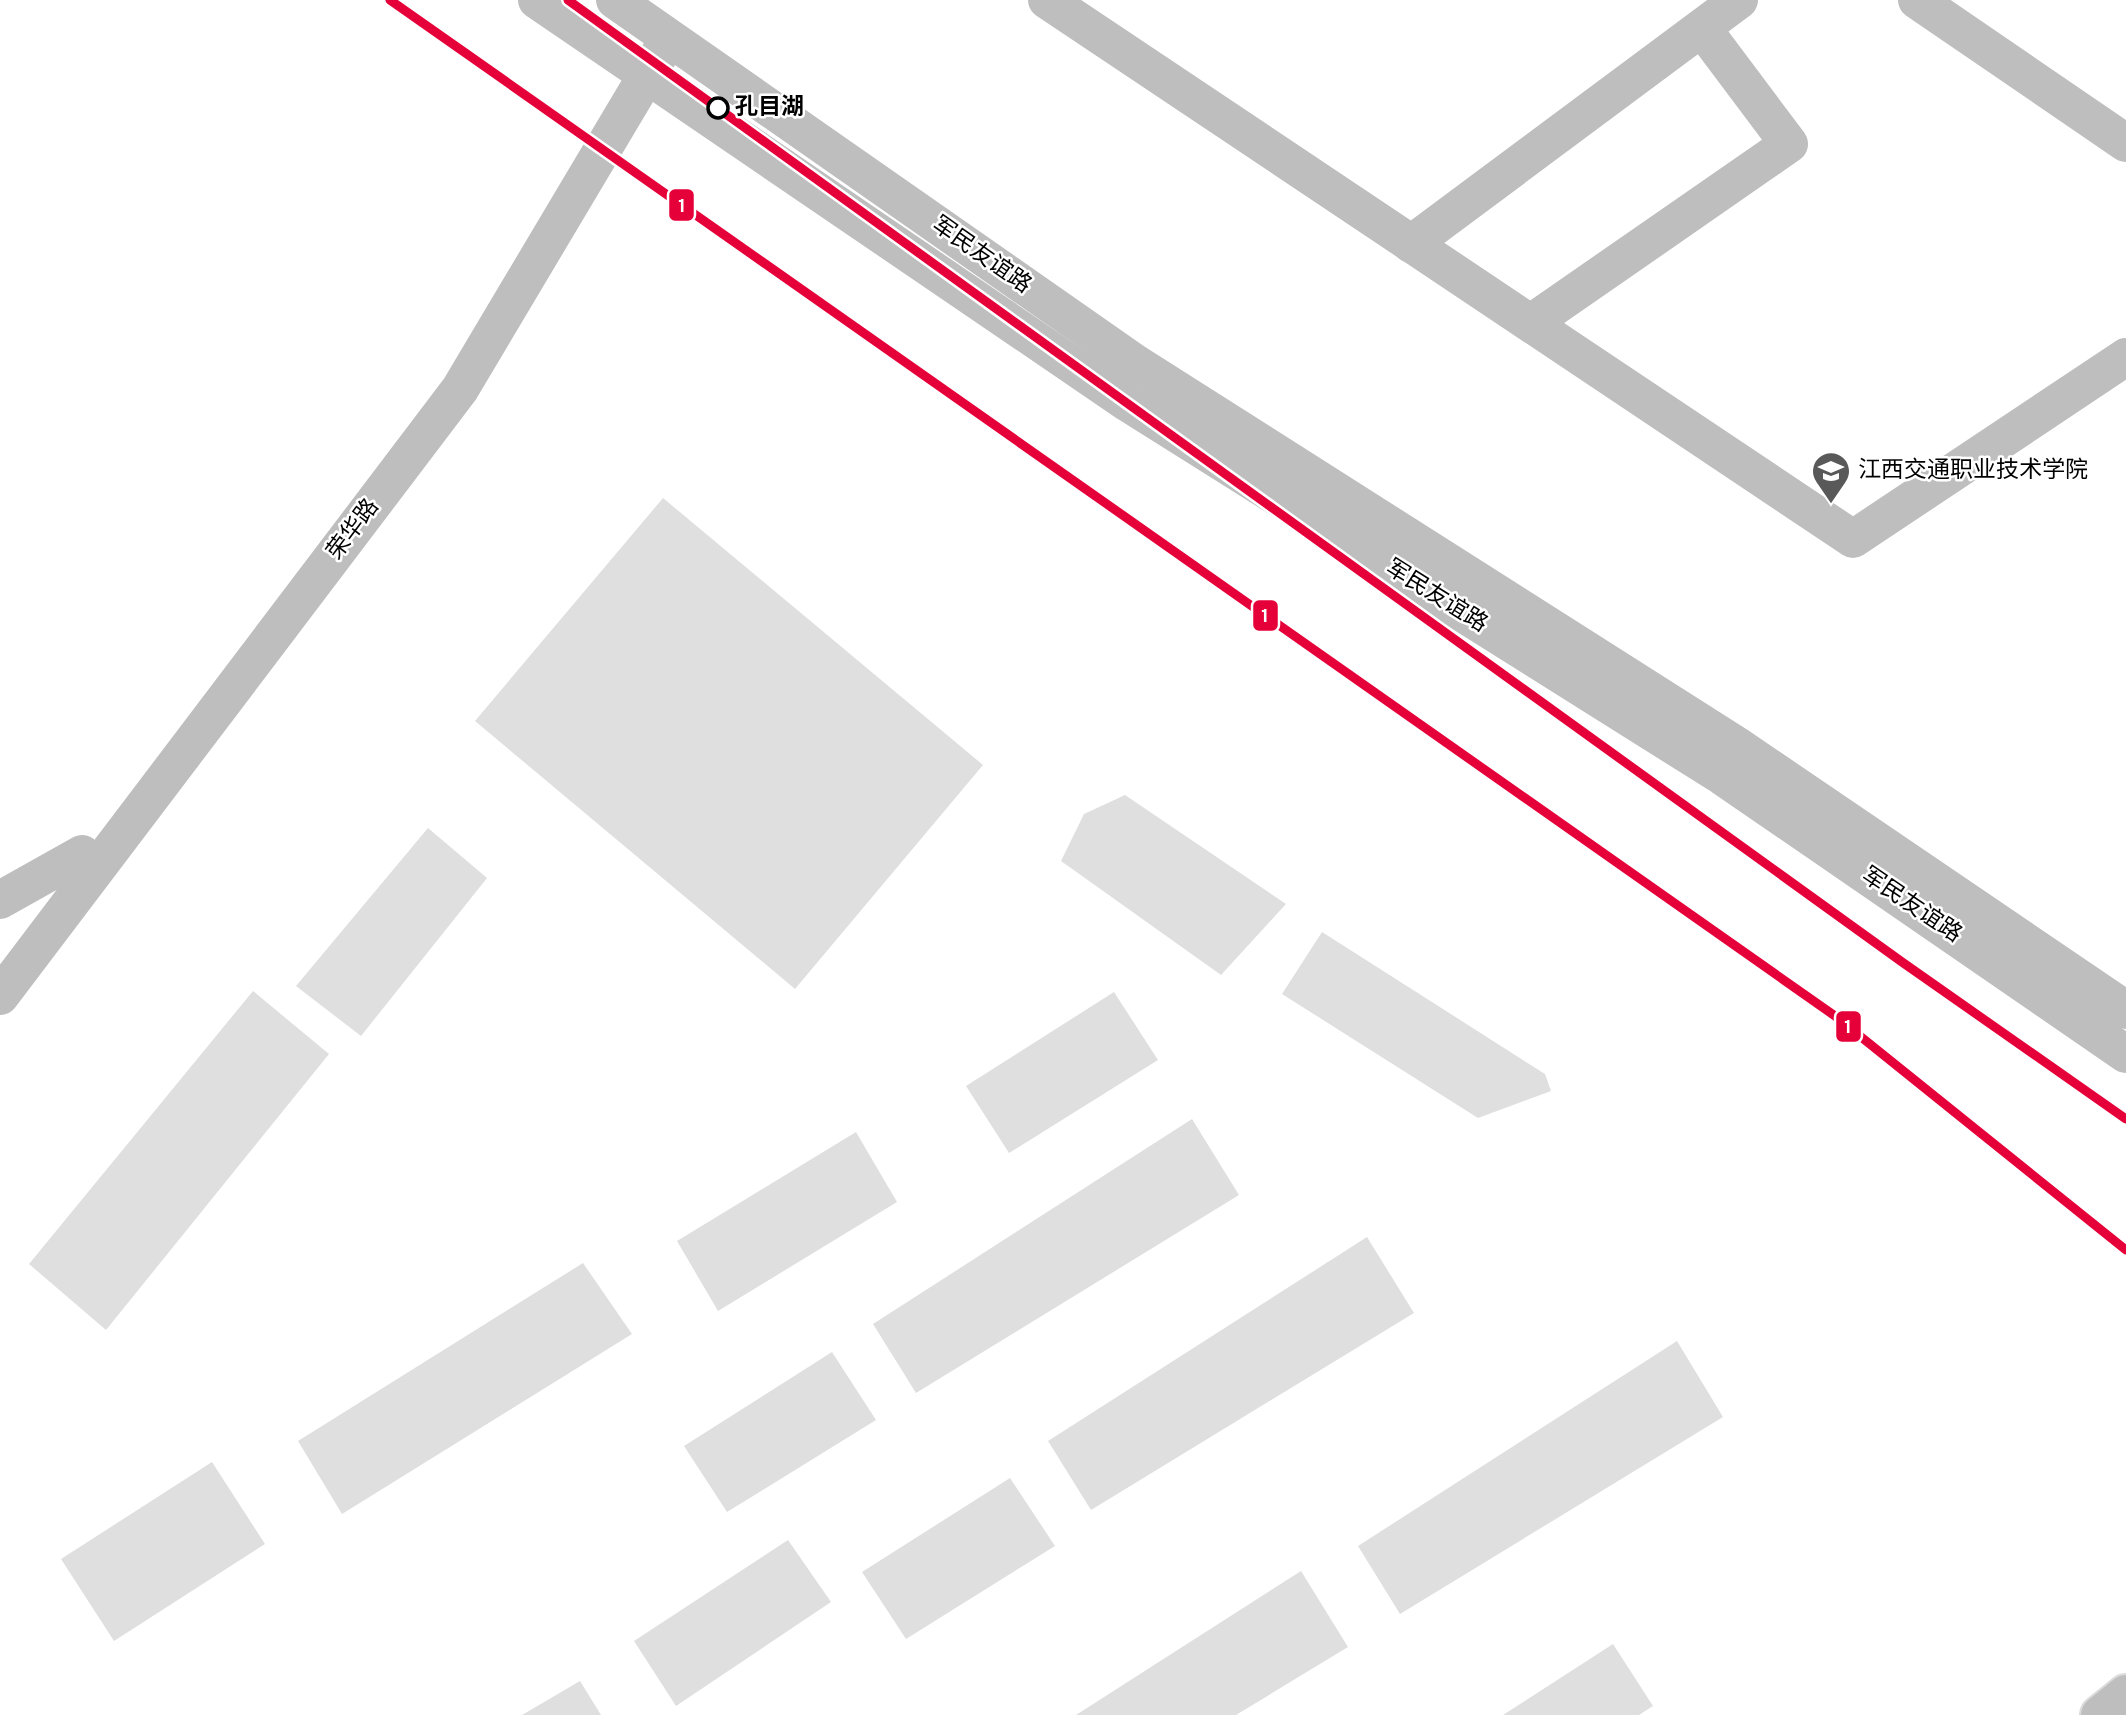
<svg xmlns="http://www.w3.org/2000/svg" width="2126" height="1715" font-family="Overpass,'Noto Sans SC',sans-serif">
<style>
.building{fill:#dfdfdf}
.lines{fill:none;stroke-linecap:round;stroke-linejoin:round}
.highway-casing{stroke:#dbdbdb;stroke-width:42}
.minor{stroke:#bebebe;stroke-width:38}
.highway{stroke:#bebebe;stroke-width:38}
.metro-1-casing{stroke:#fff;stroke-width:14}
.metro-1{stroke:#e60039;stroke-width:9}
.stop-dot{fill:#fff;stroke:#000;stroke-width:3.5}
.labels{text-anchor:middle;dominant-baseline:central;stroke-width:5;stroke-linejoin:round;paint-order:stroke}
.stop-label{font-size:23px;font-weight:bold;fill:#000;stroke:#fff;text-anchor:start}
.street-label{font-size:23px;fill:#000;stroke:#fff}
.poi-label{font-size:23px;fill:#000;stroke:#fff;text-anchor:start}
.line-badge{stroke:#fff;stroke-width:2.5}
.badge-label{font-size:19px;text-anchor:middle;font-weight:bold;fill:#fff}
</style>
<rect width="100%" height="100%" fill="#fff"/>
<g class="building">
<polygon points="663,498 983,765 795,989 475,721"/>
<polygon points="1125,795 1286,904 1221,975 1061,861 1084,814"/>
<polygon points="428,828 487,878 361,1036 296,986"/>
<polygon points="1322,932 1545,1074 1551,1091 1478,1118 1282,994"/>
<polygon points="253,991 329,1054 106,1330 29,1264"/>
<polygon points="1114,992 1158,1060 1009,1153 966,1086"/>
<polygon points="1192,1119 1239,1195 916,1393 873,1324"/>
<polygon points="856,1132 897,1202 718,1311 677,1241"/>
<polygon points="1367,1237 1414,1313 1091,1510 1048,1441"/>
<polygon points="583,1263 632,1334 342,1514 298,1441"/>
<polygon points="1677,1341 1723,1417 1400,1614 1358,1546"/>
<polygon points="832,1352 876,1420 727,1512 684,1446"/>
<polygon points="212,1462 265,1544 114,1641 61,1559"/>
<polygon points="1010,1478 1055,1546 906,1639 862,1572"/>
<polygon points="788,1540 831,1602 676,1706 634,1641"/>
<polygon points="1301,1571 1348,1647 1236,1715 1076,1715"/>
<polygon points="1613,1644 1653,1706 1639,1715 1503,1715"/>
<polygon points="580,1681 601,1715 522,1715"/>
</g>
<g class="lines">
<defs>
<polyline id="highway" points="2100,1715 2126,1694"/>
</defs>
<use href="#highway" class="highway-casing"/>
<g class="minor">
<polyline points="537,0 1128,403 1722,776 2126,1054"/>
<polyline points="615,0 1135,363 1736,745 2126,1010"/>
<polyline points="1047,0 1853,539 2126,357"/>
<polyline points="1917,0 2126,143"/>
<polyline points="1411,244 1739,0"/>
<polyline points="1531,323 1789,144 1702,28"/>
<polyline points="0,900 82,854"/>
<polyline points="0,996 460,389 660,53"/>
</g>
<use href="#highway" class="highway"/>
<defs>
<g id="metro-1">
<polyline points="390,0 1835,1016 2126,1250"/>
<polyline points="568,0 1902,962 2126,1119"/>
</g>
</defs>
<use href="#metro-1" class="metro-1-casing"/>
<use href="#metro-1" class="metro-1"/>
</g>
<defs>
<symbol id="university-pin" viewBox="-11 -11 22 30"><path d="M0 17L-7.5 6A9.5 9.5 0 1 1 7.5 6Z" fill="#595959" stroke="#fff"/><path d="M0-5L7-2L0 1L-7-2ZM-4 1L0 2.5L4 1V4Q0 6-4 4Z" fill="#fff"/></symbol>
</defs>
<g fill-rule="evenodd">
<use href="#university-pin" x="1809" y="449" width="44" height="60"/>
</g>
<circle class="stop-dot" cx="718" cy="108" r="10"/>
<g class="labels">
<g class="stop-label">
<text x="735" y="108">孔目湖</text>
</g>
<g class="street-label">
<text transform="translate(981 256) rotate(35)">军民友谊路</text>
<text transform="translate(354 530) rotate(-53)">荣华路</text>
<text transform="translate(1436 597) rotate(32)">军民友谊路</text>
<text transform="translate(1911 906) rotate(34)">军民友谊路</text>
</g>
<g class="poi-label">
<text x="1858" y="471">江西交通职业技术学院</text>
</g>
</g>
<g class="line-badge">
<rect x="668" y="188" width="27" height="34" rx="7" fill="#e60039"/>
<rect x="1252" y="599" width="27" height="33" rx="7" fill="#e60039"/>
<rect x="1835" y="1010" width="27" height="33" rx="7" fill="#e60039"/>
</g>
<g class="badge-label">
<text x="682" y="212">1</text>
<text x="1265" y="622">1</text>
<text x="1848" y="1033">1</text>
</g>
</svg>
